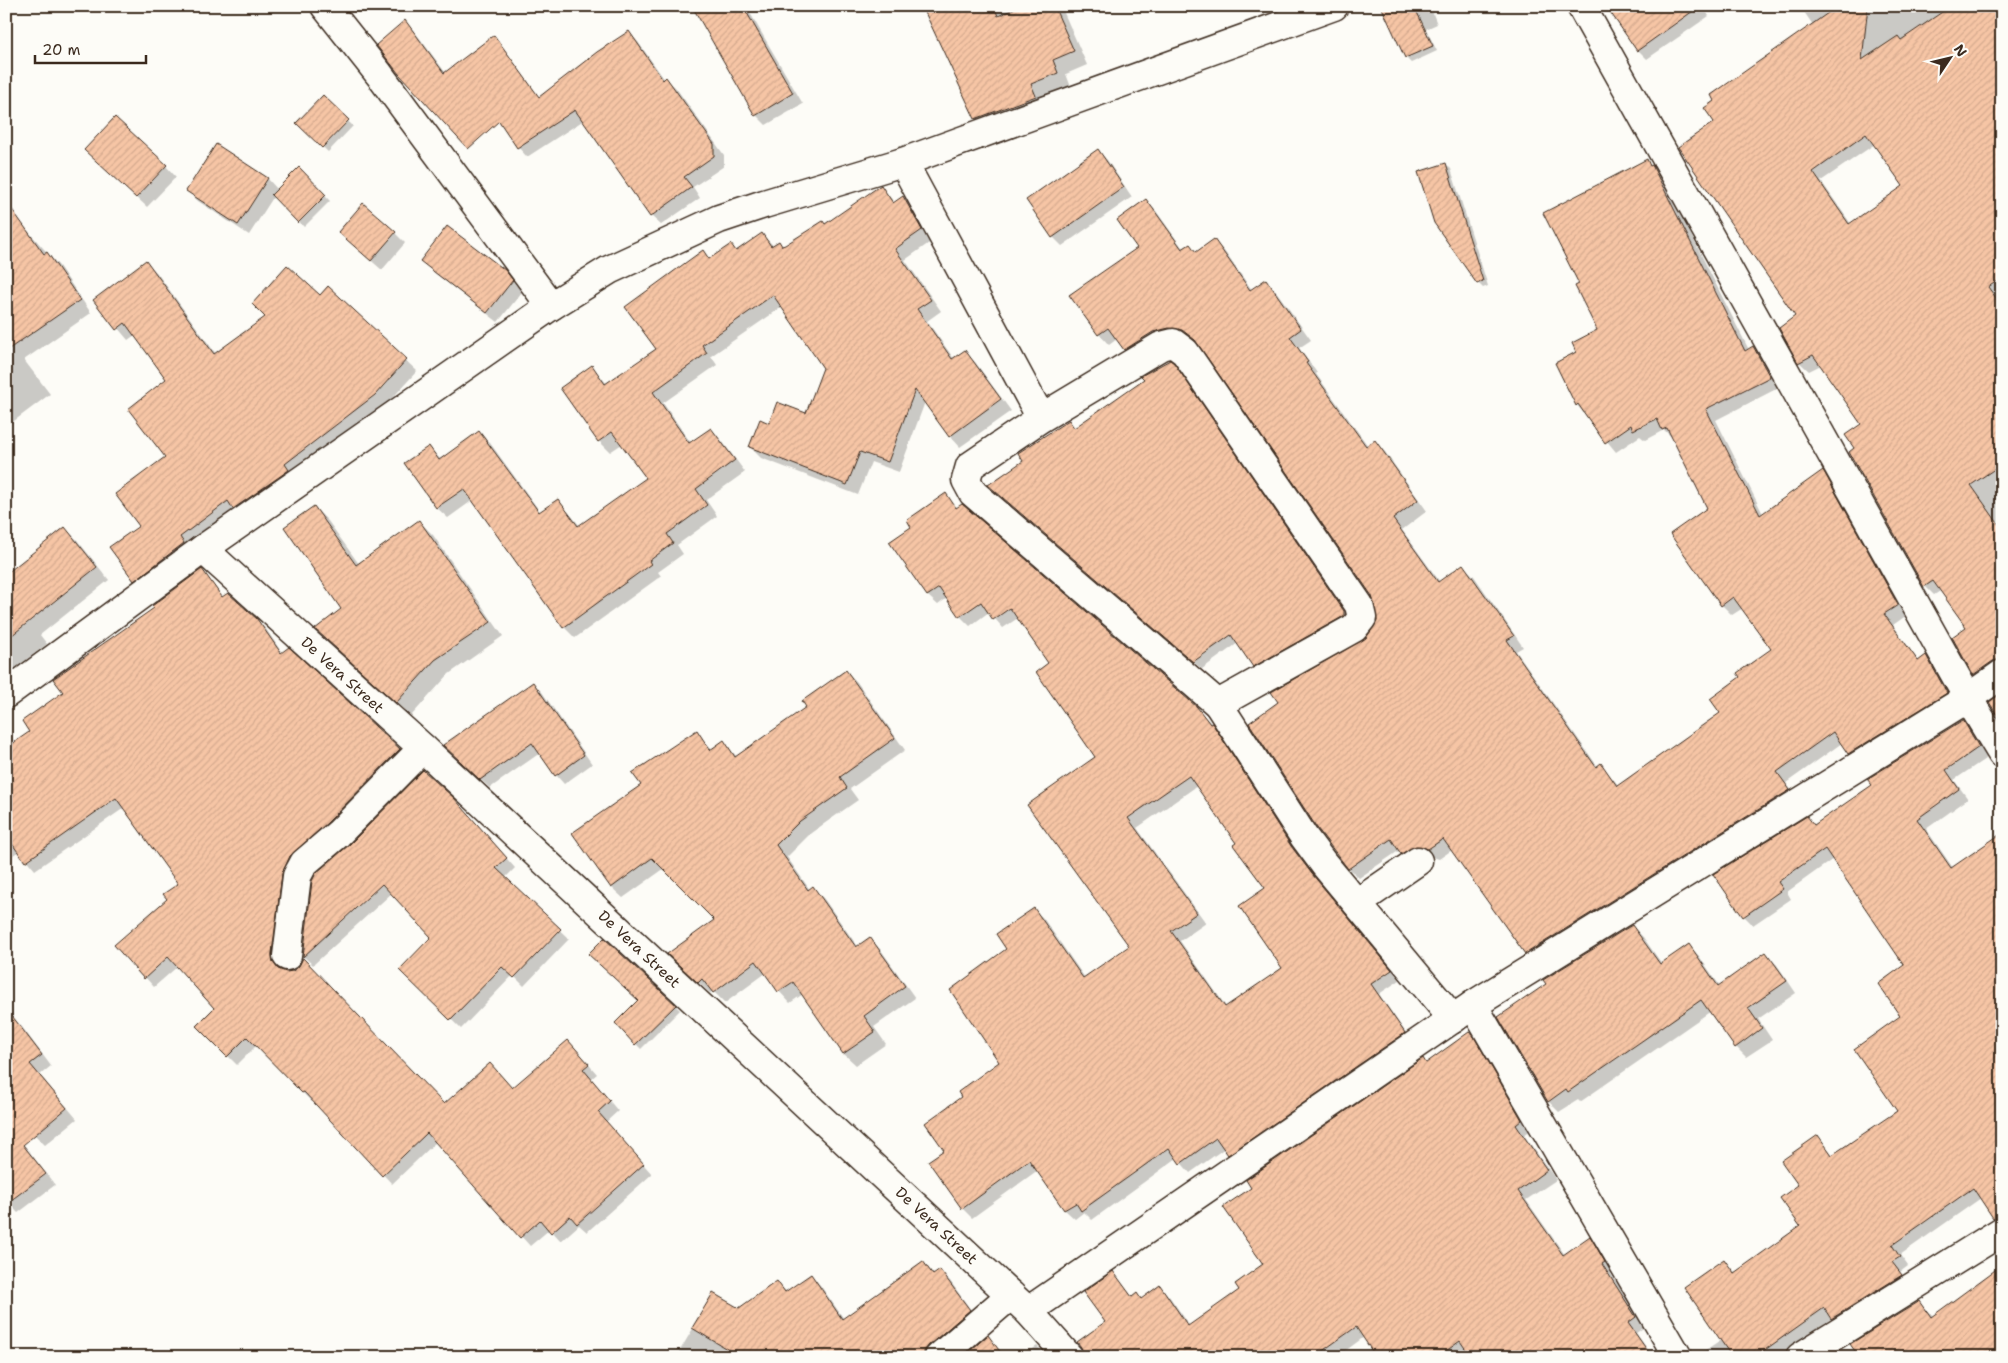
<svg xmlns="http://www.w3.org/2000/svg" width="2008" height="1363" font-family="'Shantell Sans',sans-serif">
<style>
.shadow{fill:#0003;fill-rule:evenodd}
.building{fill:url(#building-hatch);stroke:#3b2a1e;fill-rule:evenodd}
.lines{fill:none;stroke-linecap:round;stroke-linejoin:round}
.minor-casing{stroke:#3b2a1e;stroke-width:31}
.minor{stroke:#fdfcf7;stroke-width:28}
.labels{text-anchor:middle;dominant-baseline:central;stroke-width:5;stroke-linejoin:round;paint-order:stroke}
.street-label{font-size:15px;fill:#3b2a1e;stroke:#fdfcf7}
</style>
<defs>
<pattern id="building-hatch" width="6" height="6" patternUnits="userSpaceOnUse" patternTransform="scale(1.25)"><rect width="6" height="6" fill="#f6c5a5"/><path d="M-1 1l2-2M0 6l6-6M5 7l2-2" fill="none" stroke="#d4a98e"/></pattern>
</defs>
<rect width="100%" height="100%" fill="#fdfcf7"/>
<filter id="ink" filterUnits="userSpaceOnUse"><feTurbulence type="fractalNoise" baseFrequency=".02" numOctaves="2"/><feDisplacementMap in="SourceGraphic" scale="10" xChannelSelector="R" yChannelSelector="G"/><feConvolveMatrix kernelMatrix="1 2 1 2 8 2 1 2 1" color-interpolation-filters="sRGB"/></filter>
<g filter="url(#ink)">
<g class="shadow">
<polygon points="705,6 746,6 803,104 766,125 756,115"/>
<polygon points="927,6 1061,6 1087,65 1066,74 1071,87 990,132 976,118"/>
<polygon points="1182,6 1226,6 1188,12"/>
<polygon points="1386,6 1430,6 1437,24 1426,29 1437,51 1411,63 1406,58 1383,8"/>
<polygon points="1607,6 1703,6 1709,16 1647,59 1638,50"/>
<path d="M1800,6H2002V448L1988,457L2002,477V671L1983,684L1974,674L1954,638L1968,628L1942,590L1934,595L1925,586L1856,449L1862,424L1821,365L1809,371L1799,362L1797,317L1716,122L1813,25ZM1875,144L1904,187L1851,224L1821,181Z"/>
<polygon points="404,22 415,32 466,100 442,118"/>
<polygon points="628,32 638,42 665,80 666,79 676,88 724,155 724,166 693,187 700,198 661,225 651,216 584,120 527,157 518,147 539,98"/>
<polygon points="323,97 353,126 328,152 298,123"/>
<polygon points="217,145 268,179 278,190 299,169 330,201 304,227 274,196 249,235 198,201 187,190"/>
<polygon points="1098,151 1107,160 1132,197 1062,246 1053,237"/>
<polygon points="96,160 166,166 176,177 147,207"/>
<polygon points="1646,161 1662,177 1749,350 1753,347 1763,358 1780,387 1716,420 1763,514 1823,472 1833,482 1907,615 1893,625 1919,662 1926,657 1936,667 1957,703 1860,763 1842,743 1786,783 1799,801 1537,964 1526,953 1452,850 1439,859 1427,855 1413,863 1400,850 1359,878 1349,868 1367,639 1379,621 1373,596 1200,345 1194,340 1180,338 1135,360 1117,339 1109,345 1099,334 1139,248 1146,201 1156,211 1184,250 1190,245 1197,253 1214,241 1224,251 1252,290 1266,280 1276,291 1311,340 1299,348 1317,373 1316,374 1368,446 1375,441 1385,452 1427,511 1402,530 1440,582 1463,566 1474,576 1523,647 1516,651 1598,767 1601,765 1619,786 1721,713 1742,678 1772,649 1743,608 1732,615 1722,605 1709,508 1675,440 1664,430 1645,440 1640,436 1616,452 1577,405 1578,352 1599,331 1581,284"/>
<polygon points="1446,164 1451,169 1488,286 1483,288 1478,283"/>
<polygon points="881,187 895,203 903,197 914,208 932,241 905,260 941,311 927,321 954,359 965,352 975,362 1011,411 960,447 950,436 925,402 899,472 871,462 858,495 761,458 750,447 770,424 806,415 825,368 782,307 711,356 717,365 663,403 691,443 711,430 722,441 745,472 706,500 717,516 677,545 683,554 658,572 661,576 575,638 564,627 473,500 448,518 437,508 406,463 429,447 441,460 479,432 490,443 541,513 558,500 580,526 647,479 622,444 610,452 599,441 561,388 592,367 607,384 657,349 703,252 711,260 731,246 737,252 762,235 774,246 783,247 826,225"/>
<polygon points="21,223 59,266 91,313 24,360 50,394 6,427 6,233"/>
<polygon points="395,233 405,243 382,270 350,242"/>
<polygon points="422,261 504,271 522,292 498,322 432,271"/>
<polygon points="146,262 157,273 216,354 320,297 328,288 417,371 386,405 145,591 135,580 140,527 166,457 168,379 135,335 128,340 95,301"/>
<polygon points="1173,364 1182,373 1352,621 1262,674 1254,666 1238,643 1202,669 998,493 1025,461 1069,421 1076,428"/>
<path d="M945,495L958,508L1196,707L1221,734L1301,857L1321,885L1400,980L1379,994L1413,1043L1238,1163L1225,1148L1190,1173L1177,1158L1092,1220L1084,1212L1075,1219L1065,1210L1038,1170L972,1218L963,1209L930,1162L946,1151L962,1097L1001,1062L1008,950L1033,909L1043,918L1085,978L1131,946L1097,757L1050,664L1018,618L1003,628L989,612L970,626L960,616L947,598L938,605L928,596L891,542L913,527ZM1197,786L1238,843L1266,889L1284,968L1227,1008L1180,941L1206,923L1137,828Z"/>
<polygon points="314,507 328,521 359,564 419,521 433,535 503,636 449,674 411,716 330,643 343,609"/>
<polygon points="65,528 77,540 109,580 40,635 47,644 7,674 6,575"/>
<polygon points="202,571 223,597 256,620 266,629 282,653 288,649 409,759 299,865 280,964 281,971 444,1106 513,1089 577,1051 597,1074 591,1079 618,1111 606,1122 652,1174 587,1232 579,1225 561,1241 550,1229 530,1246 436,1142 392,1184 314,1100 312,1102 256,1046 237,1065 198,1026 216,1008 178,966 154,987 116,945 168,899 179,884 124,808 35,870 19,851 6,860 6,750 31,732 65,692 155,608"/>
<polygon points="846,671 857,682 905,750 850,789 858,800 811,833 787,857 810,890 813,888 824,899 858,947 870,939 881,950 915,998 874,1027 886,1044 856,1065 844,1054 803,994 790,1003 779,991 766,973 725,1003 713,991 710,993 680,965 716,920 665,868 623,898 611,887 642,786 696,732 712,750 724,742 737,757 808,707"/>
<polygon points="533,684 542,692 592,764 564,784 556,775 540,753 490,788 453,754"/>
<polygon points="1963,721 1972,730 1988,757 1954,780 1968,799 1926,829 1953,868 2002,846 2002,1216 1998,1218 1981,1198 1900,1255 1908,1266 1900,1272 1910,1285 1842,1328 1832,1318 1777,1357 1695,1357 1722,1339 1724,1261 1736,1273 1802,1226 1800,1186 1818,1137 1834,1156 1899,1111 1902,1017 1906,966 1833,859 1787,892 1791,899 1753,925 1744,916 1807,818 1815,826"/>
<polygon points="463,809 515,868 505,878 569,939 524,986 513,975 461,1029 401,970 433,937 392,893 313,965 304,957 313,881"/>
<polygon points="1632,926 1643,937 1662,964 1688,945 1699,956 1720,986 1766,954 1777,965 1796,993 1758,1019 1772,1040 1746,1057 1736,1047 1711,1011 1580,1102 1578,1100 1559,1112 1549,1102 1500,1018"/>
<polygon points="604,939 680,1010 641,1049 616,1023 639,1000"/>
<polygon points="12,1017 22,1027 51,1066 40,1075 77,1119 45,1145 35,1135"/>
<polygon points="1472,1036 1482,1046 1531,1130 1524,1135 1556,1180 1526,1200 1565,1255 1589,1238 1599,1247 1613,1272 1611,1274 1645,1327 1636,1333 1653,1357 1473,1357 1469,1351 1461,1357 1378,1357 1364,1337 1337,1357 1085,1357 1107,1323 1113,1273 1133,1297 1137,1294 1142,1299 1160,1287 1169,1296 1190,1326 1241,1290 1264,1264 1427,1064"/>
<polygon points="15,1135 25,1146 55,1185 18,1213 6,1200"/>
<polygon points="923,1263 935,1275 940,1271 950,1281 978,1320 936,1357 676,1357 713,1295 739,1310 777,1283 787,1292 811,1276 820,1285 844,1319"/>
<polygon points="1920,1302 1934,1317 2002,1357 1853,1357"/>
<polygon points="988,1337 1005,1357 965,1357"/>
<polygon points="1037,1346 1047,1357 1022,1357"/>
</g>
<g class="building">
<polygon points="692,6 743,6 793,93 755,116"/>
<polygon points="922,6 994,6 998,16 1020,6 1054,6 1074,51 1053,60 1058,73 1031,84 1036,96 975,119"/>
<polygon points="1381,6 1414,6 1433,46 1405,58"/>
<polygon points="1606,6 1700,6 1637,51"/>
<path d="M1838,6H1868L1862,60L1898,36L1901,40L1951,6H2002V278L1988,287L2002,306V464L1971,485L2002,529V659L1993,661L1973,675L1952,637L1966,627L1933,581L1924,587L1849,452L1854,448L1845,435L1861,424L1813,355L1798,363L1779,328L1795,316L1678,147L1714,122L1704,108L1714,101L1711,95ZM1866,134L1903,186L1849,224L1813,172Z"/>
<polygon points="405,20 444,73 494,35 539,97 597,52 629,31 663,80 666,77 714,144 714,156 684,177 692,187 650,217 575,110 517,148 499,121 468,149 399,74 376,45"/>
<polygon points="323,95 349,120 322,148 296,123"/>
<polygon points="115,117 167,165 136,198 84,150"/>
<polygon points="216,144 268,178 238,225 186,191"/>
<polygon points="1098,149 1124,187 1052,238 1026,200"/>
<polygon points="1647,159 1650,166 1652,165 1745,351 1753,346 1770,377 1706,409 1760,515 1823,470 1898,605 1884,614 1918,661 1926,655 1947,693 1848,754 1833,732 1777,772 1790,790 1525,954 1443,839 1428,849 1416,846 1401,854 1391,839 1348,869 1317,828 1249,723 1278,702 1271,692 1366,638 1377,621 1372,596 1195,340 1182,330 1169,328 1153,332 1124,350 1108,328 1098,335 1069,295 1137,248 1117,220 1146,199 1182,249 1190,244 1196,252 1214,239 1250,290 1266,279 1301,329 1290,337 1308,362 1306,363 1366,446 1375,440 1418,500 1393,519 1438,582 1463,564 1514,636 1507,640 1596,767 1601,763 1617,786 1720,713 1710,699 1740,677 1737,673 1771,649 1733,597 1721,606 1670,534 1707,508 1667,428 1662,430 1657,419 1633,430 1631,425 1605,443 1578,404 1576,406 1555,363 1576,352 1572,343 1597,330 1575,286 1579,284 1543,213"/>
<polygon points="1446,163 1483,281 1477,284 1434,223 1418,172"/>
<polygon points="299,167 326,195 298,223 271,195"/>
<polygon points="881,185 893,203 903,196 922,230 895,249 931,300 917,309 952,359 965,350 1001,399 949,437 915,390 888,462 860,452 847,485 749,447 760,419 769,423 777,402 806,413 823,368 773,295 702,345 707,353 653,392 689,443 711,428 735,460 696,489 707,505 667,534 673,543 649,561 651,564 563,628 464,489 436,508 404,463 429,446 439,460 479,431 539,512 558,499 578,526 646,478 612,432 598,442 560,388 592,365 605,384 656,349 625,307 703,250 709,259 731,244 736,251 762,233 771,246 779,241 782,246 785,245 823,221 825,224"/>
<polygon points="6,201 44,254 47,252 80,300 6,351"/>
<polygon points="363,203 396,232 371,261 338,232"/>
<polygon points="447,226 505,270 513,280 487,313 420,261"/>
<polygon points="146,260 214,354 265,317 252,304 287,265 320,295 328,286 407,359 375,395 285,464 289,470 233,509 228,501 180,537 184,543 134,581 109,547 139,526 115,494 165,457 128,409 166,379 125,323 116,330 93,300"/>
<polygon points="1170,360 1174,363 1344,611 1344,616 1253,667 1231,635 1193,662 988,485 1023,461 1018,453 1069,420 1074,428 1144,379 1141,376"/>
<path d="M946,493L956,508L962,504L1197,707L1210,724L1212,723L1291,846L1312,874L1392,970L1371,984L1405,1033L1228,1155L1216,1138L1180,1164L1169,1148L1081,1211L1076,1203L1064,1210L1029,1160L962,1209L928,1161L944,1150L925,1123L961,1097L958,1092L999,1062L950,990L1006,949L996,934L1034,908L1083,978L1129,946L1027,805L1095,757L1036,672L1048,663L1010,608L993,620L981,602L959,617L939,588L927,596L889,542L911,527L907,520ZM1189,776L1236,843L1233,845L1265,888L1239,906L1282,968L1225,1007L1171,931L1197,913L1128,818Z"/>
<polygon points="314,506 356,565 419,520 491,622 435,660 396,703 315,629 341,609 284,527"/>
<polygon points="65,527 97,567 6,640 6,574"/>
<polygon points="202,569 222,597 228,593 257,619 281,653 289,647 400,749 327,823 290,856 282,874 272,954 273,962 278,969 286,972 293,971 299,966 303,958 444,1104 490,1063 512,1088 568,1040 589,1064 583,1069 610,1101 598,1112 644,1164 577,1224 570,1216 551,1233 540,1220 520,1238 427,1133 382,1176 304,1092 302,1093 247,1037 227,1057 196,1026 214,1008 168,957 144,979 114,945 167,899 163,894 178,884 116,798 25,862 6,835 6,748 29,732 22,721 63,692 53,679 154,608 152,606"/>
<polygon points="846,670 895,738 840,777 847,788 800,821 776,845 808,890 813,886 856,947 870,937 905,986 864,1016 875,1032 843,1054 793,982 778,992 756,961 713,993 702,979 698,983 667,954 714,920 652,858 611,888 572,833 641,785 632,773 697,730 710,750 724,740 735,757 806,707 802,701"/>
<polygon points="533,682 584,755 555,776 532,743 480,780 443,745"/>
<polygon points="2002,693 2002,723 1989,702"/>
<polygon points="1963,720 1979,747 1946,770 1959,789 1917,819 1951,868 2002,833 2002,1215 1993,1218 1973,1188 1892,1245 1900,1257 1892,1262 1902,1275 1831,1319 1824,1308 1755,1357 1732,1357 1684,1287 1724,1259 1734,1273 1800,1226 1780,1198 1798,1185 1781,1161 1818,1135 1832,1155 1897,1111 1854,1049 1900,1016 1878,984 1904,965 1825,849 1778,882 1783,889 1743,917 1713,874 1807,816 1814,825 1872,785 1867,779"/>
<polygon points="423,770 454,798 507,858 496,868 561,929 514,978 502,967 450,1020 399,970 431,937 382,884 303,957 312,881 316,873 349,845"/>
<polygon points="1632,925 1660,964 1689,944 1718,986 1766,952 1787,981 1748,1008 1762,1028 1735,1048 1701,1000 1568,1092 1566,1089 1548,1102 1498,1017 1546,984 1543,980"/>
<polygon points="604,938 676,1005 635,1045 615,1023 638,1000 588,954"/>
<polygon points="6,1008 42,1055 30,1064 67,1108 23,1145 46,1174 6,1204"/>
<polygon points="1469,1032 1473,1035 1522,1120 1516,1125 1547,1170 1518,1191 1563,1255 1590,1236 1605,1262 1602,1264 1636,1317 1628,1323 1652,1357 1471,1357 1460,1341 1438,1357 1376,1357 1356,1327 1314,1357 1084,1357 1081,1347 1077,1342 1105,1322 1083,1292 1113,1271 1132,1297 1137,1293 1141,1299 1160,1285 1188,1326 1239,1290 1235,1284 1263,1264 1223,1207 1251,1188 1246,1180 1423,1058 1426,1063"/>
<polygon points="923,1261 933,1275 940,1270 970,1310 929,1345 924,1351 924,1357 740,1357 692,1328 713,1293 739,1308 777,1281 785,1292 811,1274 842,1319"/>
<polygon points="2002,1265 2002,1357 1859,1357 1850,1344 1920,1301 1931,1317"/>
<polygon points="988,1335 1004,1357 963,1357"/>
</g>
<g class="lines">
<defs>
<g id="minor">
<polyline points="325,6 379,74 551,306"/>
<polyline points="1581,6 1968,698 2002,754"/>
<polyline points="903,162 1041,418 1161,346 1173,343 1185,352 1359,605 1362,618 1354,628 1218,704 973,493 966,480 970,466 1041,418"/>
<path id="s1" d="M203,549L423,748L1028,1311L1069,1357"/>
<polyline points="6,694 203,549 551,306 609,270 719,219 764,204 903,162 1334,6"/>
<polyline points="1218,704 1304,837 1324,864 1453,1019"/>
<polyline points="1357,903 1418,861"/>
<polyline points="287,956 297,876 304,863 338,834 423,748"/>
<polyline points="1473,1005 1678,1357"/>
<polyline points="1028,1311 1473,1005 1968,698 2002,674"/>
<polyline points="939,1357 1011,1295"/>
<polyline points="1800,1357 2002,1231"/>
</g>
</defs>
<use href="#minor" class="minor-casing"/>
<use href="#minor" class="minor"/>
</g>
</g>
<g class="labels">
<g class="street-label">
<text stroke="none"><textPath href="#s1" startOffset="188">De Vera Street</textPath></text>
<text stroke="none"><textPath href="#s1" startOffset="592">De Vera Street</textPath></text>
<text stroke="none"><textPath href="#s1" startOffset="998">De Vera Street</textPath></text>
</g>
</g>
<rect width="2008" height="1363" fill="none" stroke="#fdfcf7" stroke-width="25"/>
<rect x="12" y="12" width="1983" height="1338" fill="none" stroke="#3b2a1e" stroke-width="2" filter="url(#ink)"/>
<g transform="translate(1950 58) rotate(55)" stroke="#fdfcf7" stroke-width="4" paint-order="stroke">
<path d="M0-4L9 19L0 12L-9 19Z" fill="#3b2a1e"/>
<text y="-8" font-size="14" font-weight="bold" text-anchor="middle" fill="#3b2a1e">N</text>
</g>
<path d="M35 55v8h111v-8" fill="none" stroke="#3b2a1e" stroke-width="2.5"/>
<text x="42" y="55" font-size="15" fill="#3b2a1e" stroke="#fdfcf7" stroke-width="4" paint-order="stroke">20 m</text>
</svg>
